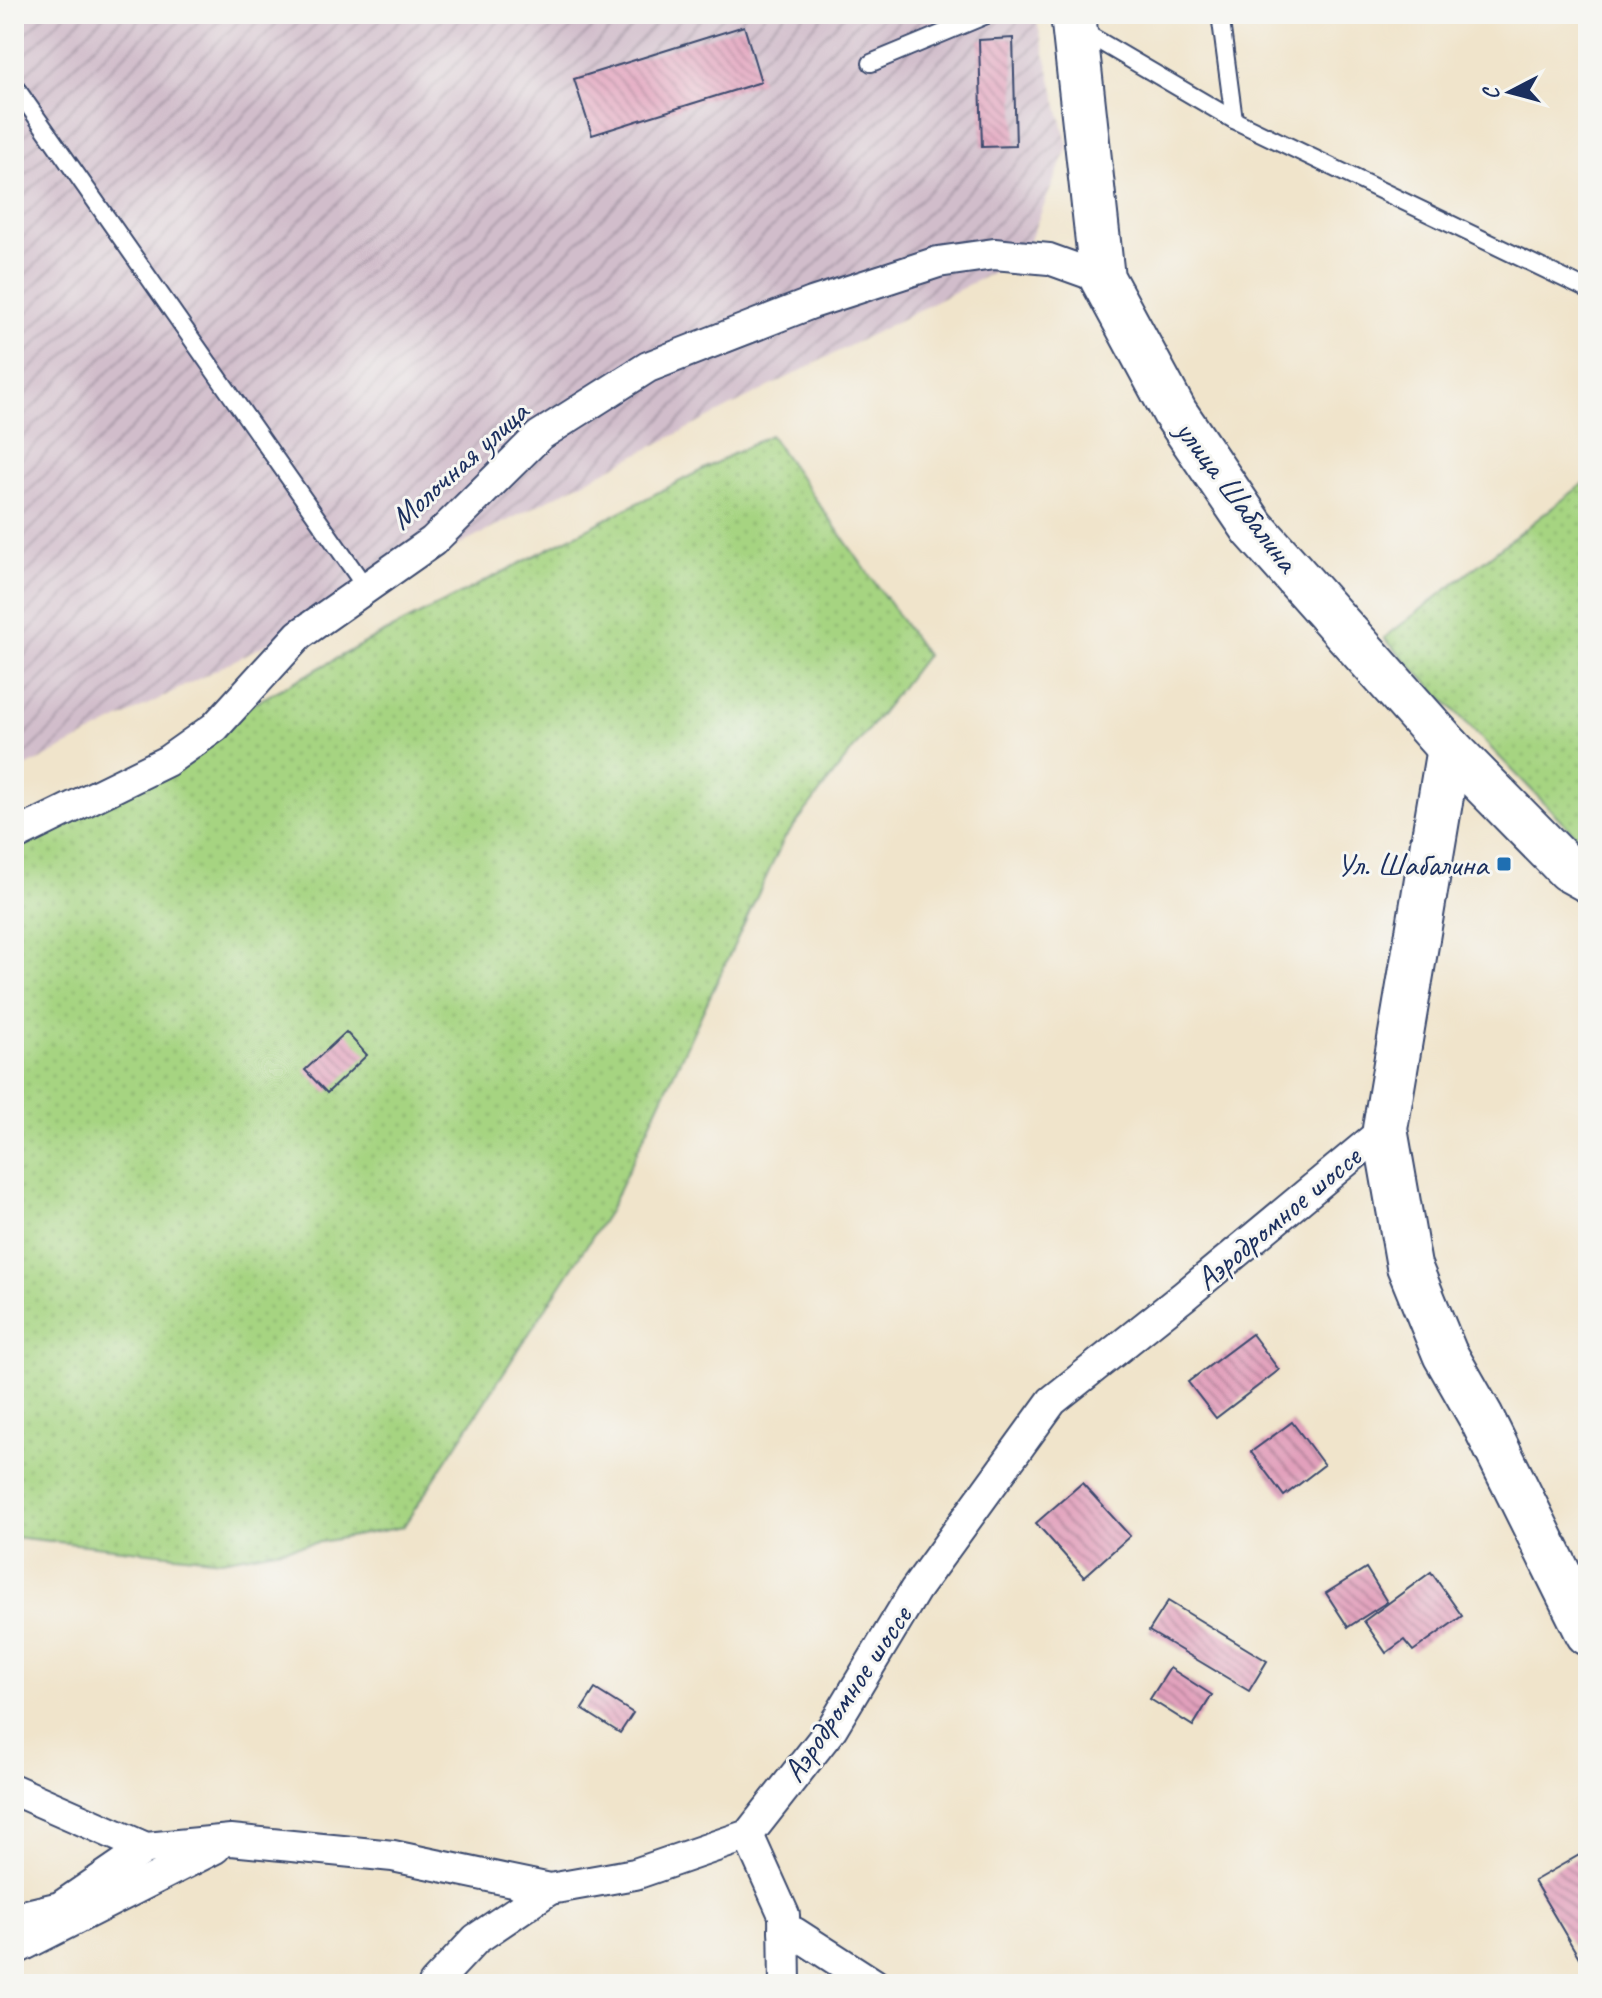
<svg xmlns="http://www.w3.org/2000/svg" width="1602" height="1998" font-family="Caveat,sans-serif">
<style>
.industrial{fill:url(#industrial-furrows)}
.green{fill:url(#green-dots);stroke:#608270;stroke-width:2}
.building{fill:url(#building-back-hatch)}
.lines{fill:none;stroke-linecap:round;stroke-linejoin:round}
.lane-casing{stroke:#3b4a6e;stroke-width:20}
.street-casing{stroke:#3b4a6e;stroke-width:34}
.secondary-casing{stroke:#3b4a6e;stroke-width:48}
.lane{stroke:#fff;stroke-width:16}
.street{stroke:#fff;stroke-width:30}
.secondary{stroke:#fff;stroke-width:44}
.poi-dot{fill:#1f6fb2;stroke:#f6f6f2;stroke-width:3}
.labels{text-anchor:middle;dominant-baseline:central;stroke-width:6;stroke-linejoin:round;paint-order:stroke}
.street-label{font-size:32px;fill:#1b2f5e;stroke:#f6f6f2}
.poi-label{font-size:32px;fill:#1b2f5e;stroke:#f6f6f2;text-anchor:end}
</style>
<defs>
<pattern id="industrial-furrows" width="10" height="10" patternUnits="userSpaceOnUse" patternTransform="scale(2)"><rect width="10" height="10" fill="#d1bdcb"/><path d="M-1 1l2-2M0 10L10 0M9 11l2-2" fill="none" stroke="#a99aa8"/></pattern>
<pattern id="green-dots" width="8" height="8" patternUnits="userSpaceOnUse" patternTransform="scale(2)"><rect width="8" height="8" fill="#a6d481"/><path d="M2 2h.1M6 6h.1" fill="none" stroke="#8eb672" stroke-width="1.8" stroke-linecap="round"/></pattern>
<pattern id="building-back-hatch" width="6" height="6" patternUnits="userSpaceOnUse" patternTransform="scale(2)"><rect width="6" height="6" fill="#e2a0bc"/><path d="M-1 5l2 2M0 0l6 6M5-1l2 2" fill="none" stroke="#b6839c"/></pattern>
</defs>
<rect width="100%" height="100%" fill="#f6f6f2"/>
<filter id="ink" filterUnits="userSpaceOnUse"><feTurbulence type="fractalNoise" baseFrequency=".0125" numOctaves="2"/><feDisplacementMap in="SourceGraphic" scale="16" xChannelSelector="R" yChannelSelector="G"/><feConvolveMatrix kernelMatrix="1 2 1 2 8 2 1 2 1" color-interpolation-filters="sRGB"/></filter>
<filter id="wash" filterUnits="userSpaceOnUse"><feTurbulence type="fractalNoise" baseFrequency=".006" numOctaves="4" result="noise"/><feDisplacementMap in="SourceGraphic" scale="32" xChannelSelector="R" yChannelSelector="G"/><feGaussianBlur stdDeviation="1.8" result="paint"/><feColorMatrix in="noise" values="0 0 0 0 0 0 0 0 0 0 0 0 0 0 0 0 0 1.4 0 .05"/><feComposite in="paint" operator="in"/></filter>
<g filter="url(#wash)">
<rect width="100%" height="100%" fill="#f0e4cb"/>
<polygon class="industrial" points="14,14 1035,14 1068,146 1023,257 14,773"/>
<g class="green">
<polygon points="770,435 926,655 784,839 609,1211 403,1527 221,1560 14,1537 14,817 50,815 374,638"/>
<polygon points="1588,480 1588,848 1384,638"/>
</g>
<g id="blocks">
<g class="building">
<polygon points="744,26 761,82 592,135 574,79"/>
<polygon points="1013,38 1016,146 982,147 979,40"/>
<polygon points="346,1032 367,1055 327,1093 305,1070"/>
<polygon points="1252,1334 1279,1370 1216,1418 1188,1382"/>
<polygon points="1292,1422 1324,1465 1284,1496 1251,1452"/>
<polygon points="1082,1483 1130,1536 1084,1577 1036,1523"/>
<polygon points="1366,1568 1387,1602 1348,1627 1326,1593"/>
<polygon points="1431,1572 1462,1616 1413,1651 1404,1640 1386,1653 1364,1621"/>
<polygon points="1168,1601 1267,1661 1249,1691 1149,1631"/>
<polygon points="1170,1668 1212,1695 1193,1726 1150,1699"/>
<polygon points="595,1689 633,1713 620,1733 582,1709"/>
<polygon points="1588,1850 1588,1957 1581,1961 1534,1881"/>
</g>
</g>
</g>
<g filter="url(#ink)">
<use href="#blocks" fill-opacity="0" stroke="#3b4a6e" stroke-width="2"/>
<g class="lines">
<defs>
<g id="lane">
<polyline points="1220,14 1234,120 1588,290"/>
<polyline points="1082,31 1234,120"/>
<polyline points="871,63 989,14"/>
<polyline points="14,85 366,588"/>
</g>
<g id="street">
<polyline points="14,836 167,761 215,727 299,635 433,541 539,436 648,367 812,303 938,262 994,254 1049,259 1102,278"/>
<polyline points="14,1790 146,1848 231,1840 393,1856 550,1889 635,1874 748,1835 832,1728 915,1590 1052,1401 1184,1296 1385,1129"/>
<polyline points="748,1835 784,1915 785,1984"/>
<polyline points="14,1918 60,1907 146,1848"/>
<polyline points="784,1930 795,1933 874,1984"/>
<polyline points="14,1950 215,1848"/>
<polyline points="434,1984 476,1939 550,1889"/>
</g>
<g id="secondary">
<polyline points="1073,14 1102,278 1175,413 1253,528 1449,748 1568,869 1588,880"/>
<polyline points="1449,748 1385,1129 1409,1266 1445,1354 1481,1417 1588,1633"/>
</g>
</defs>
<use href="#lane" class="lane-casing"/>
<use href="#street" class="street-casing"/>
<use href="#secondary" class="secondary-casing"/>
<use href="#lane" class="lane"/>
<use href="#street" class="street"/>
<use href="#secondary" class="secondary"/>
</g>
</g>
<rect class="poi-dot" x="1496" y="856" width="16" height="16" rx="4"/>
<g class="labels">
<g class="street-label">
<text transform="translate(459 465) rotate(-42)">Молочная улица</text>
<text transform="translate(1237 496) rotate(53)">улица Шабалина</text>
<text transform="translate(1278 1218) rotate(-40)">Аэродромное шоссе</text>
<text transform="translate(847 1694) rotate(-56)">Аэродромное шоссе</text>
</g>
<g class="poi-label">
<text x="1488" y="864">Ул. Шабалина</text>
</g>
</g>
<rect width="1602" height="1998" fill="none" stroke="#f6f6f2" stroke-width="48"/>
<g transform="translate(1510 92) rotate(264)" stroke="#f6f6f2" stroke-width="6" paint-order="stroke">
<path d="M0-6L14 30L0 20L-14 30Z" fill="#1b2f5e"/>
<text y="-12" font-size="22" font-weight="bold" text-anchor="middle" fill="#1b2f5e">С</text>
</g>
</svg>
